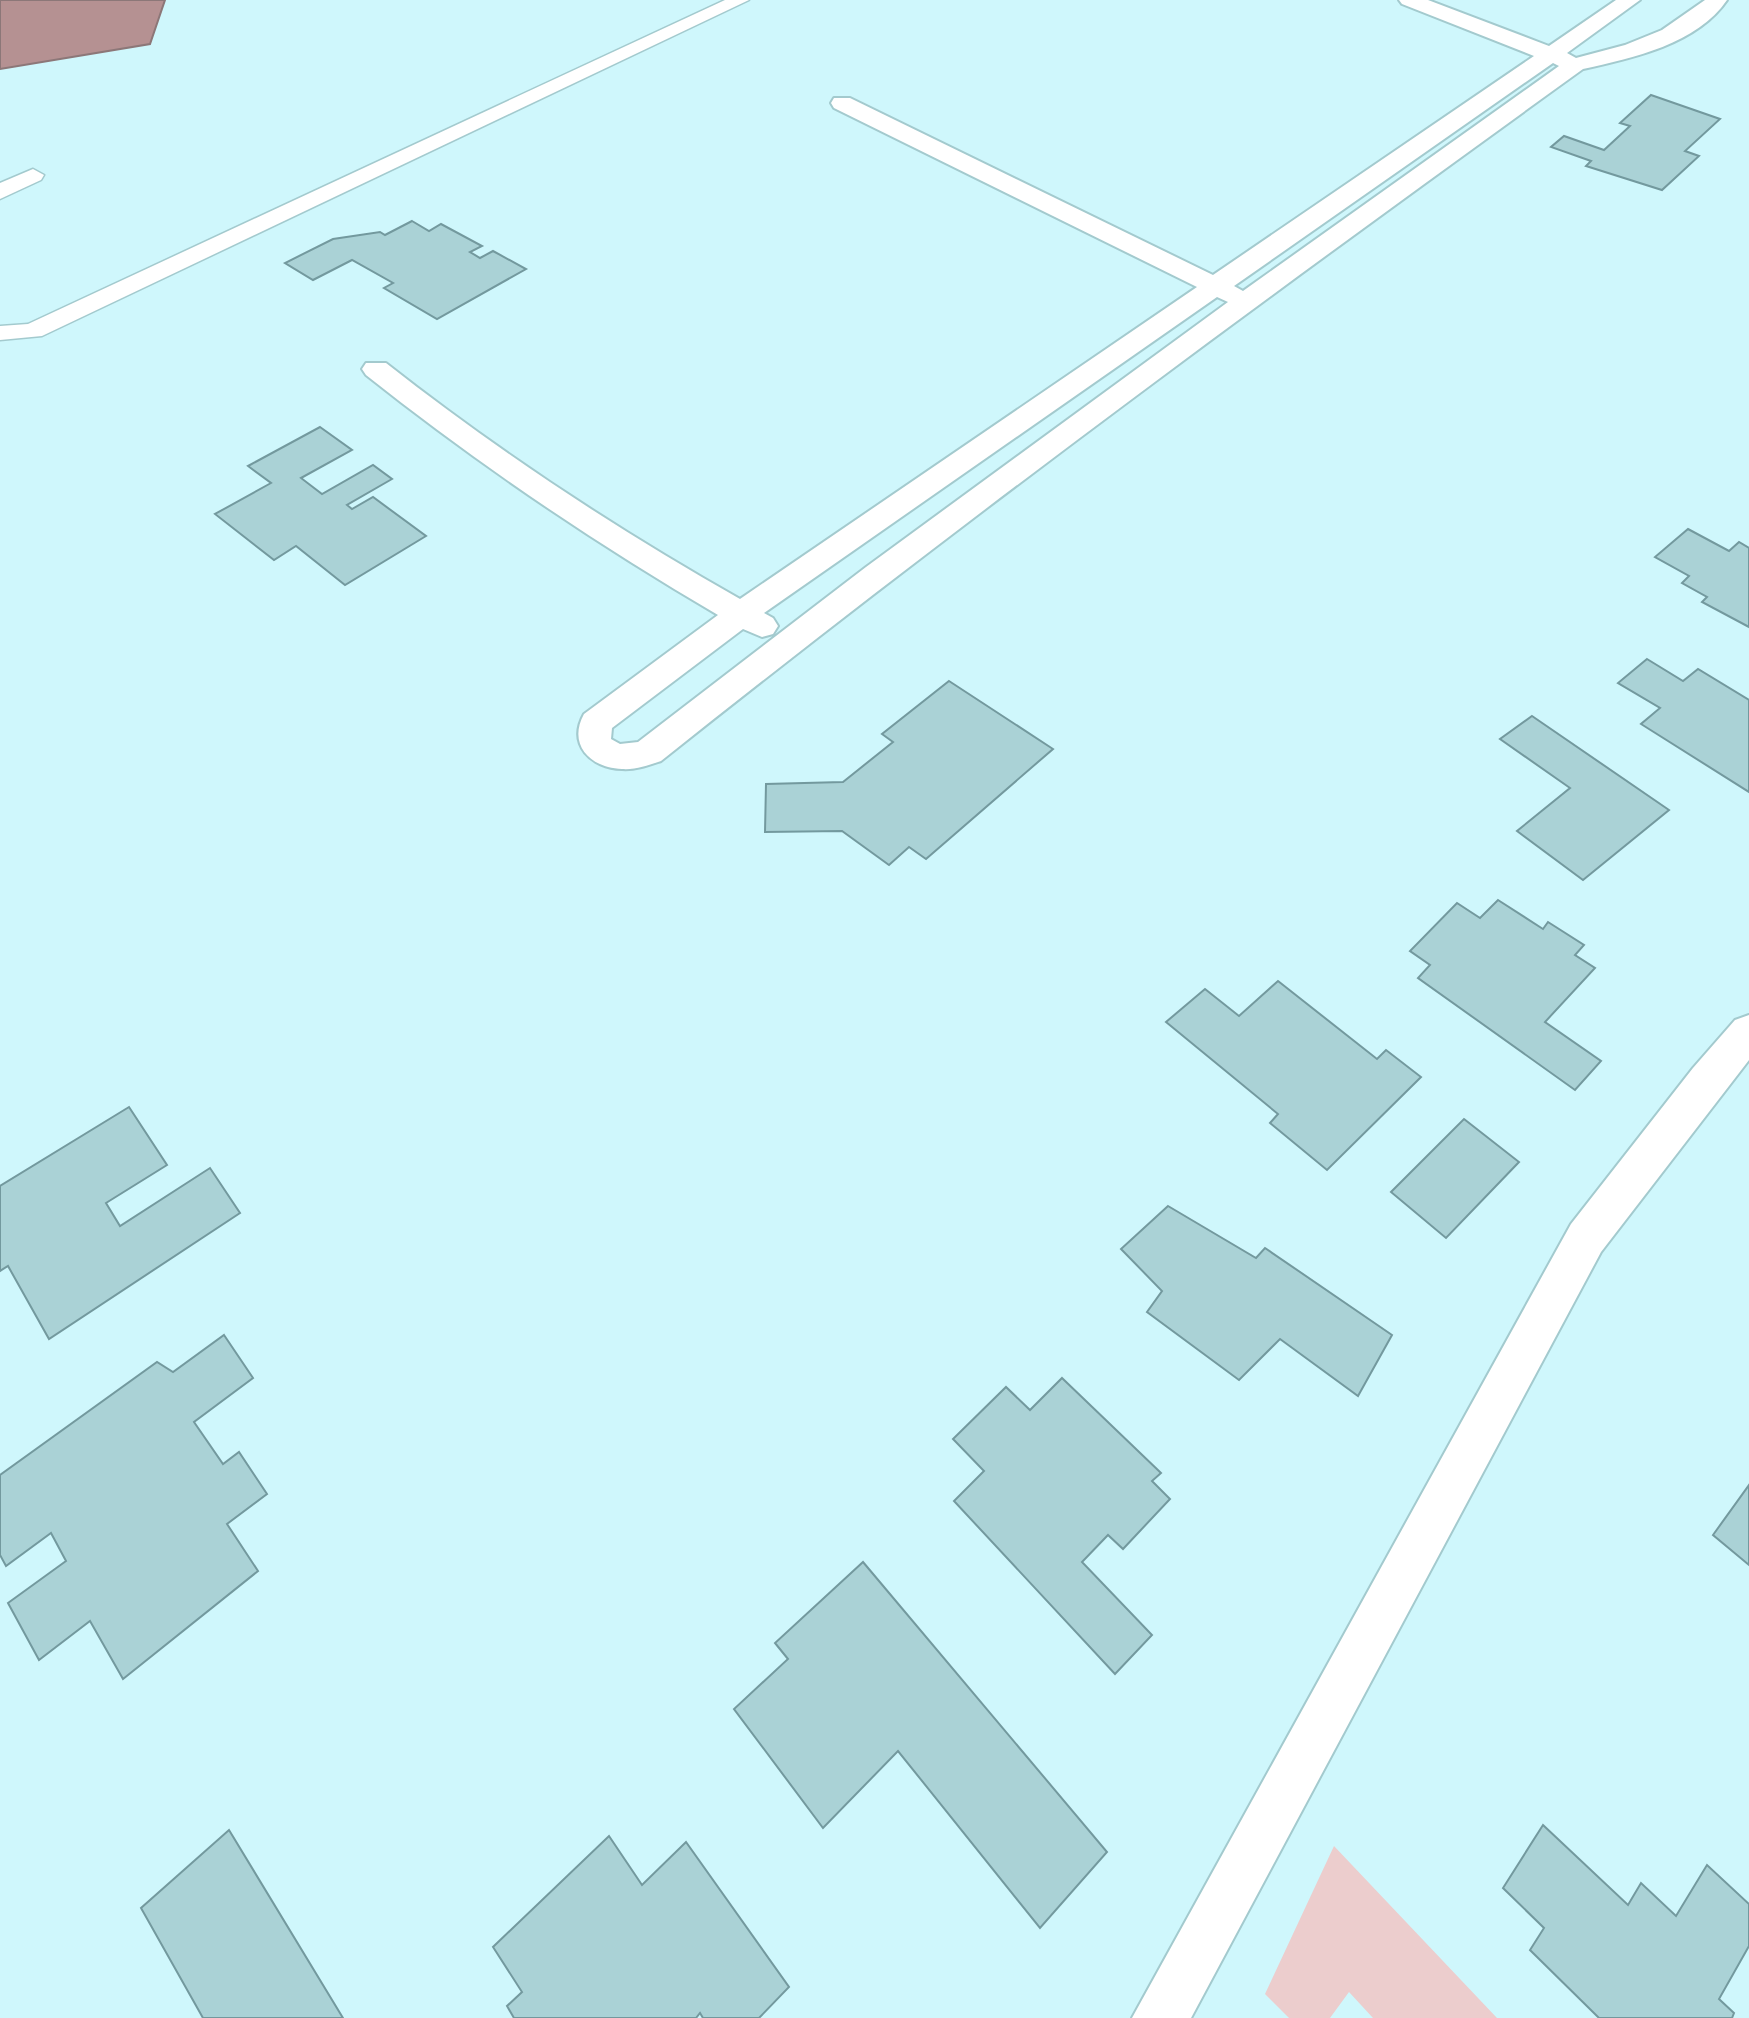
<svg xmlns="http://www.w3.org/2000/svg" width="1749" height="2018" font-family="'Sofia Sans Condensed',sans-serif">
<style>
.green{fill:#eccdcd}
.water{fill:#b59192;stroke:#8c7778;stroke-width:2}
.building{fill:#aad2d6;stroke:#73999e;stroke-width:2}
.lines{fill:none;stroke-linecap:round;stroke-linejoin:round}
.lane-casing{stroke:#a3cace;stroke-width:3}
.street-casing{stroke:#a3cace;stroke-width:4}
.lane{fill:#fff;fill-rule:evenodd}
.street{fill:#fff;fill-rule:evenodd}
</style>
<rect width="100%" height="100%" fill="#cff7fc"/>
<polygon class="green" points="1334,1846 1497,2018 1373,2018 1349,1992 1330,2018 1289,2018 1265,1994"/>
<polygon class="water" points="0,0 165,0 150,44 0,69"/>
<g class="building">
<polygon points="1651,95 1720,119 1685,151 1699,156 1662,190 1586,166 1591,161 1551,147 1564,136 1604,150 1630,126 1620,123"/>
<polygon points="412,221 429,231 441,224 482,246 470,252 480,258 493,251 526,269 437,319 384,288 393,283 352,260 313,280 285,263 333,239 380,232 385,235"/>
<polygon points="320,427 352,450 301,478 322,494 373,465 392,479 347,505 352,509 373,497 426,536 345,585 296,546 274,560 215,514 271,483 248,466"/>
<polygon points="1688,529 1729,551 1739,542 1749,548 1749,627 1702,602 1707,597 1682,583 1689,576 1655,557"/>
<polygon points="1647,659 1683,681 1698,669 1749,700 1749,792 1641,724 1660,708 1618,683"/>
<polygon points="949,681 1053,749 926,859 909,847 889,865 842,831 765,832 766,784 843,782 893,742 882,734"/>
<polygon points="1532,716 1669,810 1583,880 1517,831 1570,788 1500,739"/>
<polygon points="1498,900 1543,929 1548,922 1584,945 1575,955 1595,968 1545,1022 1601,1061 1575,1090 1418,978 1430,965 1410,951 1457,903 1480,918"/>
<polygon points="1278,981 1377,1059 1386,1050 1421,1077 1327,1170 1270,1123 1278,1114 1166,1022 1205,989 1239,1016"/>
<polygon points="129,1107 167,1165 106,1203 120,1226 210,1168 240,1213 49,1339 8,1266 0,1271 0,1186"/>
<polygon points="1464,1119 1519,1162 1446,1238 1391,1192"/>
<polygon points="1168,1206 1256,1258 1265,1248 1392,1335 1358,1396 1280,1339 1239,1380 1147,1312 1162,1291 1121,1249"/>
<polygon points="224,1335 253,1378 194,1422 223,1464 239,1452 267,1494 227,1524 258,1571 123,1679 90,1621 39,1660 8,1603 66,1561 51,1533 6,1566 0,1555 0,1475 157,1362 173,1372"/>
<polygon points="1062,1378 1161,1473 1152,1481 1170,1499 1123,1549 1108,1535 1082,1562 1152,1635 1115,1674 954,1501 984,1471 953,1439 1006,1387 1030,1410"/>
<polygon points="1749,1485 1749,1565 1713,1535"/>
<polygon points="863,1562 1107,1852 1040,1928 898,1751 823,1828 734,1709 788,1659 775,1643"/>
<polygon points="1543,1825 1628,1905 1641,1883 1676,1916 1707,1865 1749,1904 1749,1946 1719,1999 1734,2013 1732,2018 1599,2018 1530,1950 1544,1928 1503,1888"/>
<polygon points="229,1830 343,2018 203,2018 141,1908"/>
<polygon points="609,1836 642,1885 686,1842 789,1987 759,2018 703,2018 700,2013 696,2018 514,2018 507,2006 522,1992 493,1947"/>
</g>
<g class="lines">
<defs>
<g id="lane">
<polygon points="725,0 749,0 42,336 0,340 0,326 28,324"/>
<polygon points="33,169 44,175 41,180 0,199 0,183"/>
</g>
<g id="street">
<path d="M1399,0H1428L1549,46L1616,0H1640L1567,53L1576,58L1625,45L1662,30L1705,0H1727C1697,44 1633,58 1583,69C1271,294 962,521 661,761C649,765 636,770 622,769C591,768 567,745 584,714L718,615C595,543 478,464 366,375L362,369L366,363H386C498,451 616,529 740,599L1197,287L834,108L831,103L834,98H850L1213,275L1534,56L1402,4ZM1553,63L1559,66L1243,291L1234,286ZM1217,297L1228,302L866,567L638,742L620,744L611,739L612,728L743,629L762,637L773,634L778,626L773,618L764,613Z"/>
<polygon points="1749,1015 1749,1060 1601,1252 1191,2018 1132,2018 1571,1224 1693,1068 1735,1020"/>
</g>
</defs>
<use href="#lane" class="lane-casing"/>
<use href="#street" class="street-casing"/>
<use href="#lane" class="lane"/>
<use href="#street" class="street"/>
</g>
</svg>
